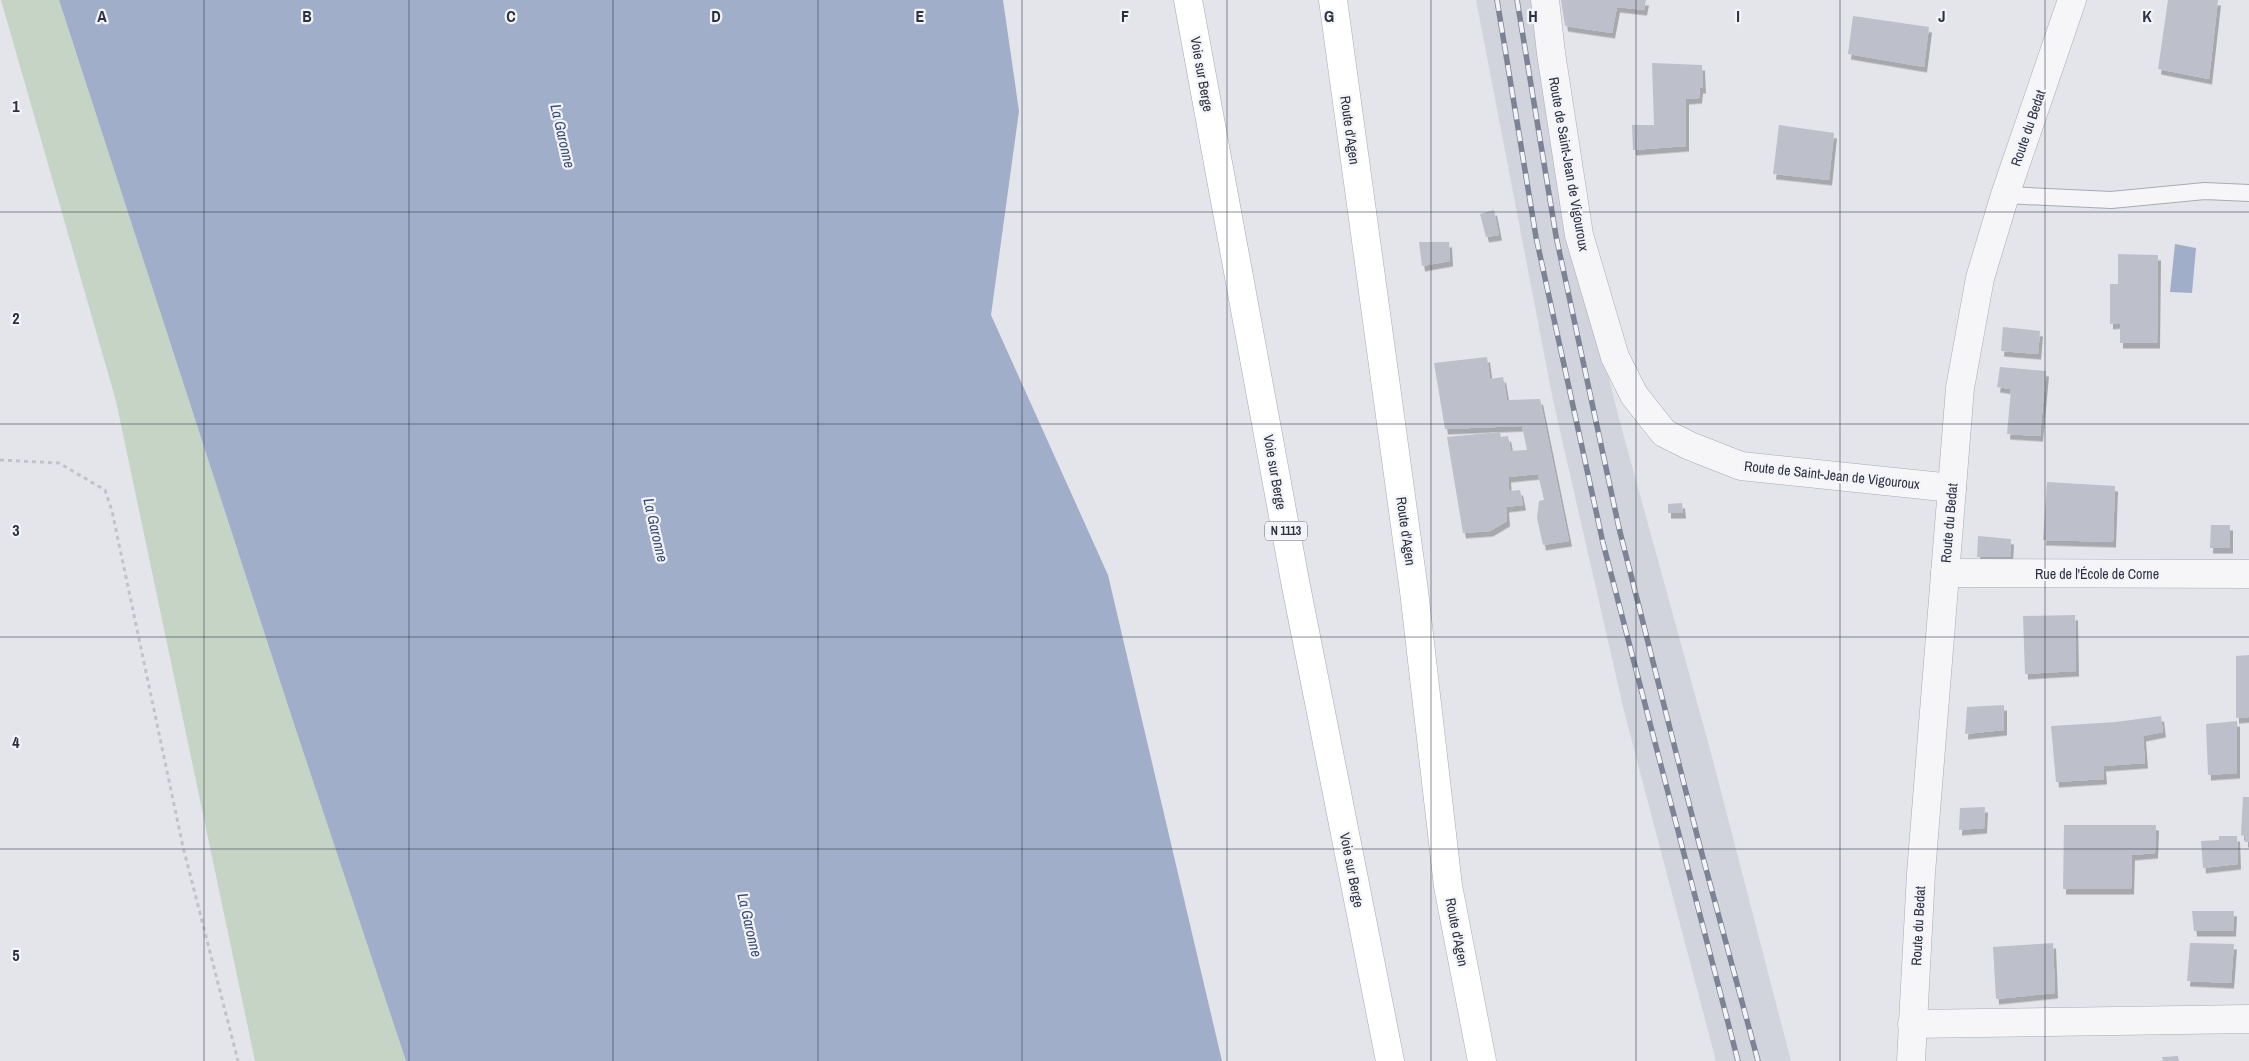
<svg xmlns="http://www.w3.org/2000/svg" width="2249" height="1061" font-family="'Archivo Narrow',sans-serif">
<style>
.built{fill:#d1d4dc}
.green{fill:#c6d4c5}
.water{fill:#a0aec9}
.building{fill:#bdc0ca;filter:url(#shadow)}
.lines{fill:none;stroke-linecap:round;stroke-linejoin:round}
.service-casing{stroke:#a8abb5;stroke-width:18}
.minor-casing{stroke:#a8abb5;stroke-width:29}
.secondary-casing{stroke:#a8abb5;stroke-width:29}
.primary-casing{stroke:#a3a8b6;stroke-width:29}
.path{stroke:#c1c3c9;stroke-width:3;stroke-dasharray:4 4;stroke-linecap:butt}
.service{stroke:#f6f6f9;stroke-width:16}
.minor{stroke:#f6f6f9;stroke-width:28}
.secondary{stroke:#fff;stroke-width:28}
.primary{stroke:#fff;stroke-width:28}
.rail-casing{stroke:#7d8294;stroke-width:5.5}
.rail{stroke:#f3f4f8;stroke-width:4;stroke-dasharray:11;stroke-linecap:butt}
.grid{fill:none;stroke:#2b3142;stroke-width:1;stroke-opacity:0.55}
.labels{text-anchor:middle;dominant-baseline:central;stroke-width:4.5;stroke-linejoin:round;paint-order:stroke}
.shield{fill:#f3f4f8;stroke:#676c79;stroke-width:1}
.shield-label{font-size:12px;font-weight:bold;fill:#2b3142}
.street-label{font-size:14px;fill:#2b3142;stroke:#f3f4f8}
.water-label{font-size:15px;font-style:italic;fill:#374a75;stroke:#f3f4f8}
.grid-label{font-size:16px;text-anchor:middle;font-weight:bold;fill:#2b3142;stroke:#f3f4f8;stroke-width:4.5;stroke-linejoin:round;paint-order:stroke}
</style>
<defs>
<filter id="shadow"><feDropShadow dx="3" dy="5.5" stdDeviation="0" flood-color="#0004"/></filter>
</defs>
<rect width="100%" height="100%" fill="#e3e5eb"/>
<polygon class="built" points="1476,0 1532,0 1565,197 1618,415 1711,753 1791,1061 1716,1061 1624,711 1553,400"/>
<polygon class="green" points="1,0 59,0 291,715 406,1061 255,1061 116,401"/>
<g class="water">
<polygon points="59,0 1003,0 1019,111 991,315 1108,575 1222,1061 406,1061 291,715"/>
<polygon points="2175,244 2196,248 2192,293 2170,292"/>
</g>
<g class="building">
<polygon points="1561,0 1646,0 1644,10 1617,7 1612,33 1565,26"/>
<polygon points="2168,0 2218,0 2209,79 2158,69"/>
<polygon points="1853,16 1929,27 1924,67 1848,54"/>
<polygon points="1652,63 1702,65 1703,88 1700,88 1699,98 1686,99 1686,146 1633,150 1632,125 1654,125"/>
<polygon points="1779,125 1834,133 1829,180 1773,174"/>
<polygon points="1494,210 1499,235 1486,237 1480,214"/>
<polygon points="1419,242 1449,242 1450,261 1422,266"/>
<polygon points="2118,254 2158,255 2157,343 2120,343 2120,323 2110,324 2110,284 2118,284"/>
<polygon points="2003,327 2040,331 2038,354 2001,351"/>
<polygon points="1487,357 1490,379 1503,377 1507,400 1540,399 1569,541 1543,545 1537,518 1539,501 1544,500 1538,474 1508,477 1509,491 1520,490 1523,505 1506,507 1507,521 1490,531 1463,533 1447,437 1500,432 1501,437 1508,436 1511,451 1527,450 1522,426 1445,429 1434,363"/>
<polygon points="2000,367 2046,371 2040,436 2007,434 2011,389 1997,387"/>
<polygon points="2047,482 2115,486 2113,542 2043,540"/>
<polygon points="1682,503 1683,513 1668,513 1668,504"/>
<polygon points="2211,525 2230,525 2230,548 2210,548"/>
<polygon points="1978,536 2011,539 2010,557 1977,557"/>
<polygon points="2075,615 2076,671 2025,674 2023,616"/>
<polygon points="2249,655 2249,717 2236,718 2236,656"/>
<polygon points="2004,705 2004,730 1965,734 1967,707"/>
<polygon points="2161,716 2163,732 2143,736 2145,763 2103,766 2104,779 2056,782 2051,726 2116,722"/>
<polygon points="2237,721 2237,773 2208,775 2206,724"/>
<polygon points="2243,797 2249,797 2249,842 2245,842 2245,836 2241,835"/>
<polygon points="1985,807 1984,828 1959,830 1960,808"/>
<polygon points="2064,825 2156,825 2155,853 2132,855 2131,889 2063,889"/>
<polygon points="2219,836 2237,836 2238,864 2203,868 2201,841 2219,840"/>
<polygon points="2192,911 2234,911 2233,931 2194,931"/>
<polygon points="2053,943 2055,993 1996,999 1993,947"/>
<polygon points="2190,943 2234,944 2231,983 2187,981"/>
<polygon points="2178,1056 2179,1061 2163,1061 2162,1057"/>
</g>
<g class="lines">
<defs>
<polyline id="service" points="2005,195 2111,200 2205,191 2249,193"/>
<g id="minor">
<polyline points="1545,0 1551,53 1579,235 1615,357 1634,395 1664,433 1690,446 1741,466 1952,488"/>
<polyline points="1945,573 2249,574"/>
<polyline points="1912,1024 2249,1019"/>
<polyline points="1911,1061 1921,873 1960,388 1980,278 2005,195 2072,0"/>
</g>
<polyline id="secondary" points="1333,0 1414,591 1448,886 1482,1061"/>
<polyline id="primary" points="1188,0 1295,581 1390,1061"/>
</defs>
<use href="#service" class="service-casing"/>
<use href="#minor" class="minor-casing"/>
<use href="#secondary" class="secondary-casing"/>
<use href="#primary" class="primary-casing"/>
<polyline class="path" points="0,460 59,463 105,490 112,511 183,847 238,1061"/>
<use href="#service" class="service"/>
<use href="#minor" class="minor"/>
<use href="#secondary" class="secondary"/>
<use href="#primary" class="primary"/>
<defs>
<g id="rail">
<polyline points="1497,0 1536,237 1603,543 1738,1061"/>
<polyline points="1517,0 1556,236 1619,528 1699,843 1758,1061"/>
</g>
</defs>
<use href="#rail" class="rail-casing"/>
<use href="#rail" class="rail"/>
</g>
<path class="grid" d="M204,0V1061M409,0V1061M613,0V1061M818,0V1061M1022,0V1061M1227,0V1061M1431,0V1061M1636,0V1061M1840,0V1061M2045,0V1061M0,212H2249M0,424H2249M0,637H2249M0,849H2249"/>
<g class="labels">
<rect class="shield" x="1265" y="521.5" width="42" height="19" rx="4"/>
<g class="shield-label">
<text x="1286" y="531">N 1113</text>
</g>
<g class="street-label">
<text transform="translate(1202 74) rotate(80)">Voie sur Berge</text>
<text transform="translate(2028 128) rotate(-71)">Route du Bedat</text>
<text transform="translate(1350 130) rotate(82)">Route d'Agen</text>
<text transform="translate(1569 164) rotate(80)">Route de Saint-Jean de Vigouroux</text>
<text transform="translate(1275 472) rotate(80)">Voie sur Berge</text>
<text transform="translate(1832 475) rotate(6)">Route de Saint-Jean de Vigouroux</text>
<text transform="translate(1949 523) rotate(-85)">Route du Bedat</text>
<text transform="translate(1406 531) rotate(82)">Route d'Agen</text>
<text x="2097" y="574">Rue de l'École de Corne</text>
<text transform="translate(1352 870) rotate(79)">Voie sur Berge</text>
<text transform="translate(1918 926) rotate(-87)">Route du Bedat</text>
<text transform="translate(1457 932) rotate(79)">Route d'Agen</text>
</g>
<g class="water-label">
<text transform="translate(563 136) rotate(77)">La Garonne</text>
<text transform="translate(656 530) rotate(77)">La Garonne</text>
<text transform="translate(750 925) rotate(77)">La Garonne</text>
</g>
</g>
<g class="grid-label">
<text x="102" y="22">A</text>
<text x="307" y="22">B</text>
<text x="511" y="22">C</text>
<text x="716" y="22">D</text>
<text x="920" y="22">E</text>
<text x="1125" y="22">F</text>
<text x="1329" y="22">G</text>
<text x="1533" y="22">H</text>
<text x="1738" y="22">I</text>
<text x="1942" y="22">J</text>
<text x="2147" y="22">K</text>
<text x="16" y="112">1</text>
<text x="16" y="324">2</text>
<text x="16" y="536">3</text>
<text x="16" y="748">4</text>
<text x="16" y="961">5</text>
</g>
</svg>
